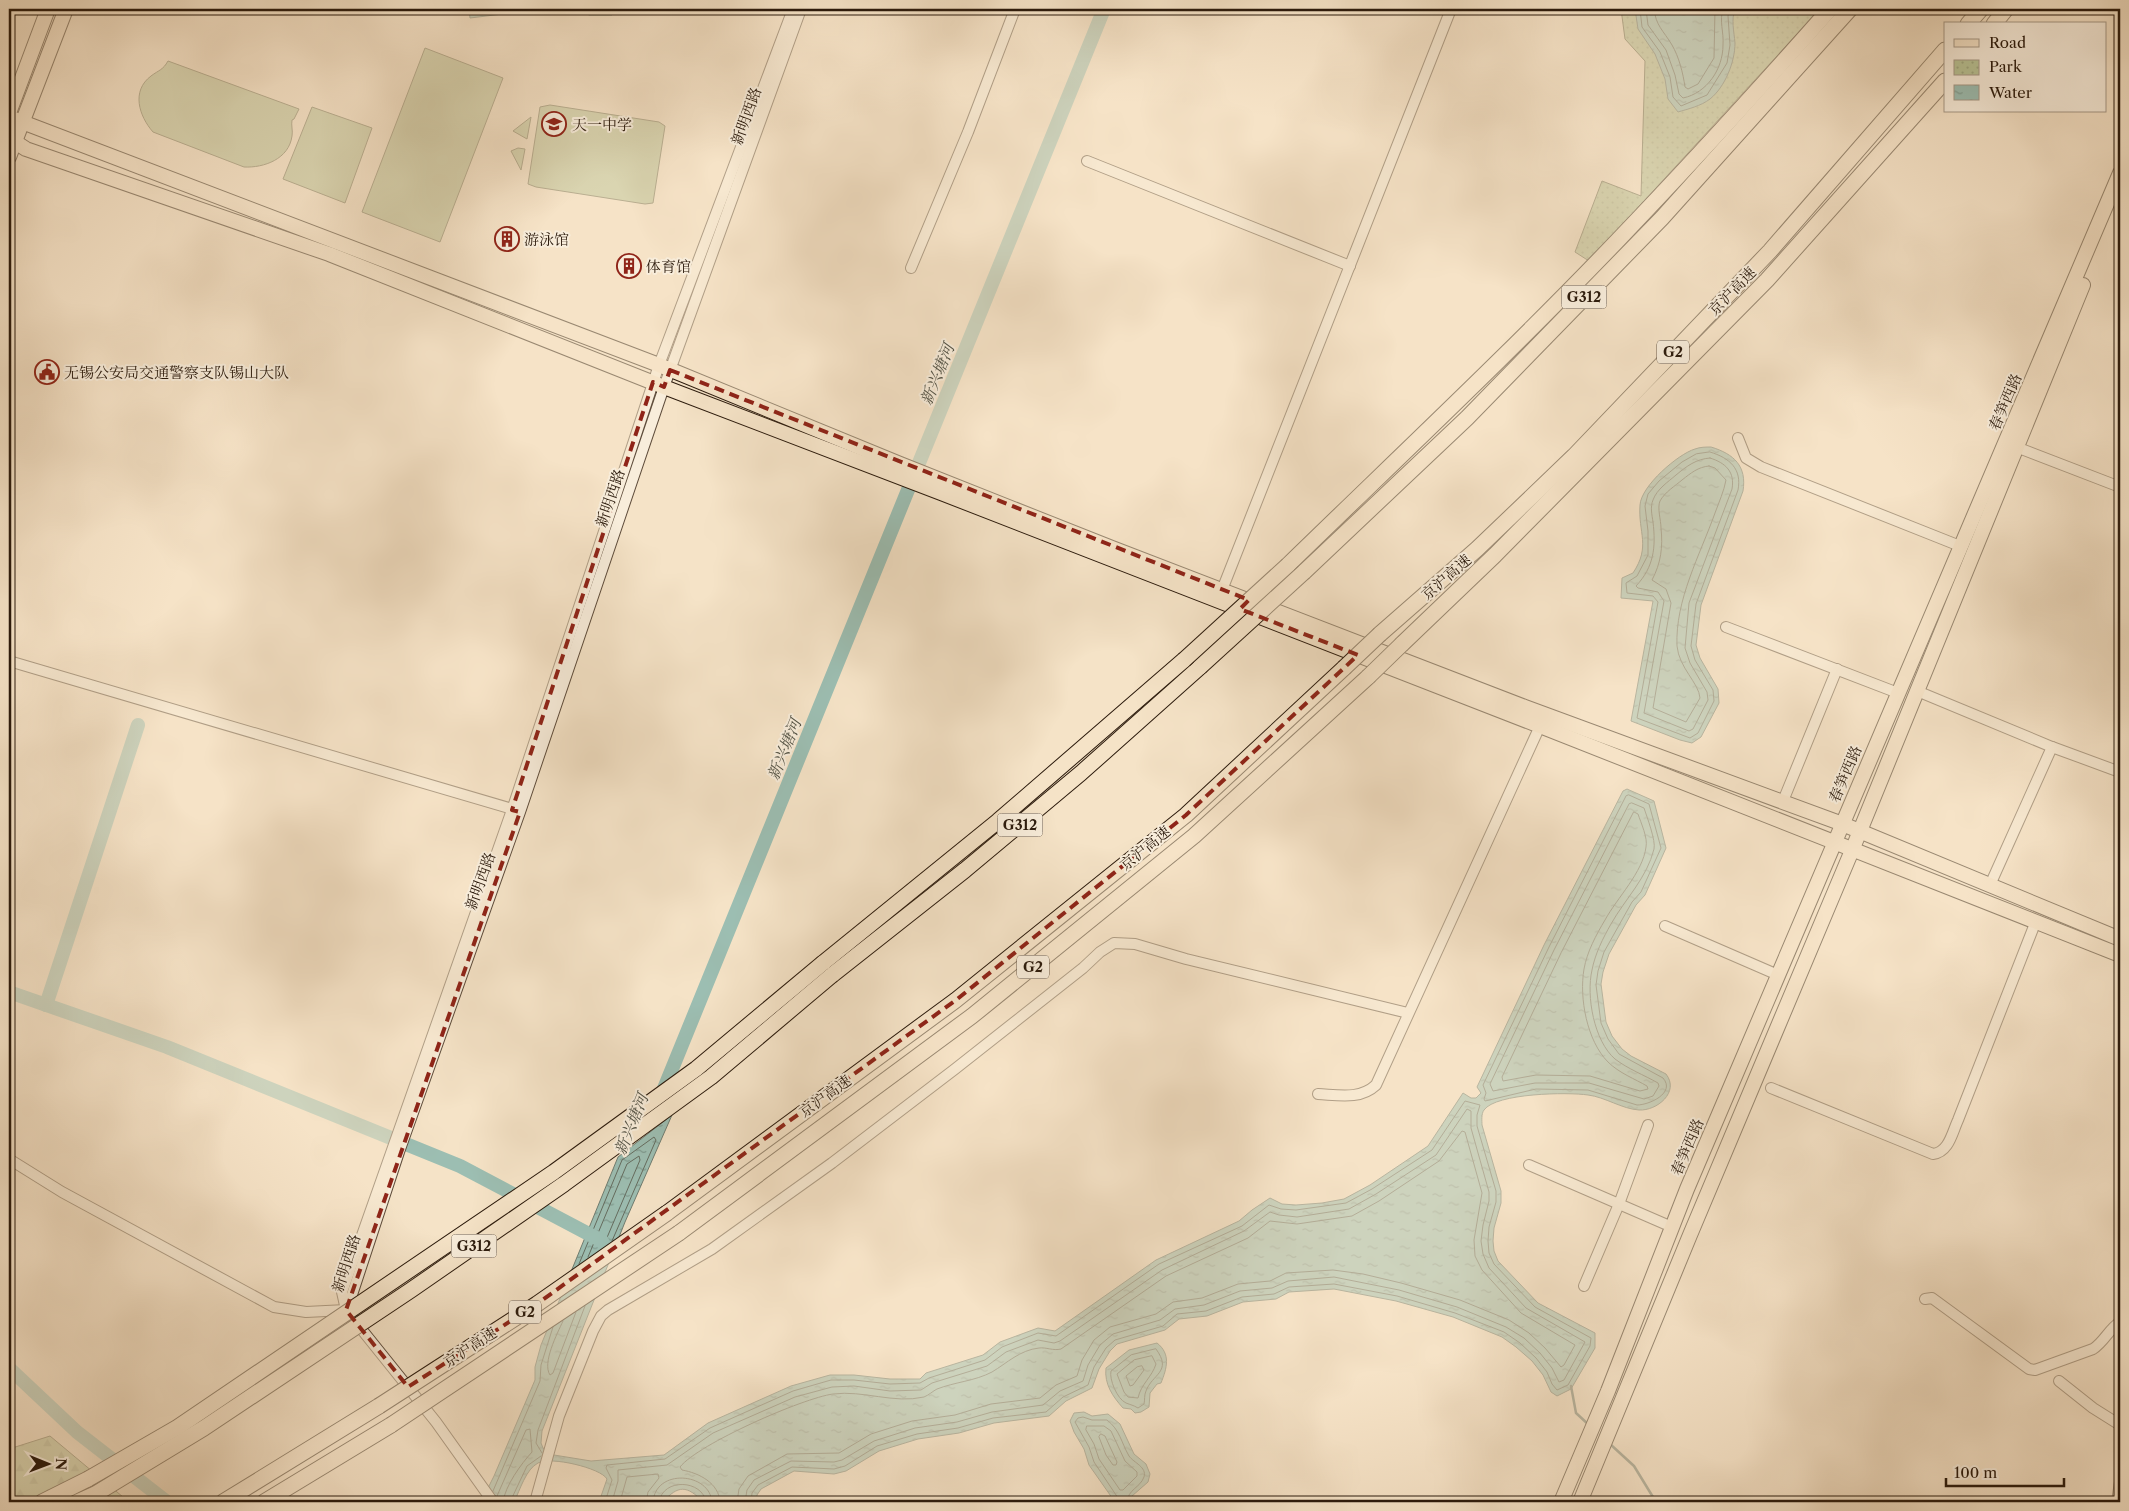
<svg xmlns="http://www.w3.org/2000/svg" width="2129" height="1511" font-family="'Libre Caslon Text','Noto Serif SC',serif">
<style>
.green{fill:#b9c497;stroke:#726f52}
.forest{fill:url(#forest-firs);stroke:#726f52}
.park{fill:url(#park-dots);stroke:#726f52}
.water{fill:url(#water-ripples);stroke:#6f7c70}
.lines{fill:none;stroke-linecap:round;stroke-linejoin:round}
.shore{stroke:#646c5f;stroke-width:1}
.stream{stroke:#6f7c70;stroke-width:2.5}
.river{stroke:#9cbeb2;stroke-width:14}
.minor-casing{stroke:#5e4c3b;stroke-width:12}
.major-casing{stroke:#2b1a0c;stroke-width:16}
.highway-casing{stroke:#2b1a0c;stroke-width:17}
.minor{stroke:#f8eddb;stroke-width:10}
.major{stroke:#f5e3c7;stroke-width:14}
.highway{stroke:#f5e3c7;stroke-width:15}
.highway-bridge-casing{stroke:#2b1a0c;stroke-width:17;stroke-linecap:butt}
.highway-bridge{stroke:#f5e3c7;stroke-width:15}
.marked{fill:none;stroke:#8f2418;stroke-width:4;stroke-dasharray:10 6;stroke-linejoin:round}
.labels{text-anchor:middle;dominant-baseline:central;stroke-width:4;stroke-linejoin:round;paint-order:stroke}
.shield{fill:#f8eddb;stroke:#68594a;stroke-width:1}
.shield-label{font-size:14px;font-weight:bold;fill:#2b1a0c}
.street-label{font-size:15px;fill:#2b1a0c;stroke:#f8eddb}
.poi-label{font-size:15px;fill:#2b1a0c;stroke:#f8eddb;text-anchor:start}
.water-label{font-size:16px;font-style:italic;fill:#535346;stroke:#f8eddb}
</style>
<defs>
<pattern id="forest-firs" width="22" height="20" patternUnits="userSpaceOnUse" patternTransform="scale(1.25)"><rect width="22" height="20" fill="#b9c497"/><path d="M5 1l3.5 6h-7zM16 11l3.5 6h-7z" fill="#9fa881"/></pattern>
<pattern id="park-dots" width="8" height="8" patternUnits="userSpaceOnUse" patternTransform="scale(1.25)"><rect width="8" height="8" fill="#b9c497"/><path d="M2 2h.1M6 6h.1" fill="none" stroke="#9fa881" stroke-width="1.8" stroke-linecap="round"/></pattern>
<pattern id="water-ripples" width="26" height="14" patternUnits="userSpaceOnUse" patternTransform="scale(1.25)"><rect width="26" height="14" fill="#9cbeb2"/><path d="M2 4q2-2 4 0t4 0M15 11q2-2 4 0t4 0" fill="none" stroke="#7f9a8f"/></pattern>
</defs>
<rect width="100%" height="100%" fill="#f5e3c7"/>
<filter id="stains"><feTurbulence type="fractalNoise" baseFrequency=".004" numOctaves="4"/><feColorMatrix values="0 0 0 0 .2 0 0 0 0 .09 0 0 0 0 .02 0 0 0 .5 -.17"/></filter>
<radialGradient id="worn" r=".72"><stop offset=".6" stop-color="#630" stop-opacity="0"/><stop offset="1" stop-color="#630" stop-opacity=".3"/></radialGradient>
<g class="green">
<polygon points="425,48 503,78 440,242 362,212"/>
<path d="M168,61L299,109L294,119L292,120C291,125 293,131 292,136C289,159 264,168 244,167L153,132C139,116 131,91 151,76C159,70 163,70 168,61Z"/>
<polygon points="550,105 659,122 665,126 653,203 645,204 536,187 528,184 540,107"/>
<polygon points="312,107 372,128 345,203 283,179"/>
<polygon points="531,117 527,139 513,131"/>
<polygon points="518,148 525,149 521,170 511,151"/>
</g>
<polygon class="forest" points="50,1436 129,1502 9,1502 9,1449"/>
<polygon class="park" points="1621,9 1820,9 1589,261 1575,252 1602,181 1641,196 1645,61 1625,39"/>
<g class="water">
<polygon points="469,9 523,9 519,12 470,18"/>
<polygon points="579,9 614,9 612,15 589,15"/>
<path d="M1635,9H1735C1731,20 1734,31 1735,43C1735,62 1725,87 1710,99C1701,106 1688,109 1678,112L1668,99L1665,79L1655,54L1638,29Z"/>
<path d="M1711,447C1734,454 1747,466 1743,491L1701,605L1696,645L1700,658L1718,689L1719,703L1701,737L1692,743L1680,740L1631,721L1653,601L1621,598L1622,578L1633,573C1651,546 1638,533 1640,505C1641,486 1678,454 1695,449C1700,447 1706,447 1711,447Z"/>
<path d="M1627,789L1654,801L1666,848L1645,895L1636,905L1609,954L1603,972L1601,984L1606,1022L1612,1036L1622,1049L1631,1056L1666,1074C1680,1092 1657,1111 1639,1110C1622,1109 1605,1097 1588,1095C1568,1092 1496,1093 1484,1110C1481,1114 1482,1121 1482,1125L1501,1191V1203L1494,1228L1493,1241L1494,1251L1498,1261L1538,1303L1595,1333V1348L1571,1389L1557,1396L1551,1392L1543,1375L1532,1361L1516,1347L1502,1337L1453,1317L1396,1301L1334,1289L1289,1292L1276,1299L1243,1302L1207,1316L1179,1319L1165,1330L1117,1344L1110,1351L1099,1369L1092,1388L1066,1401L1049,1416L994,1423L959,1433L918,1439L879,1451L846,1471L834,1474L794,1471L761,1489L757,1495L756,1502H703C687,1485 678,1485 663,1502H599L607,1479C601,1468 550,1456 538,1463C526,1469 520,1490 514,1502H481L494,1476L535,1380V1367L541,1345L618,1157L672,1115L625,1222L542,1431L541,1443L543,1448L554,1455L591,1461L664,1455L708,1423L791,1386L830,1375H854L890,1379H920L926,1373L983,1355L1000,1342L1038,1328L1055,1331L1156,1260L1239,1221L1252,1210L1270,1198L1282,1204L1296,1205L1322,1203L1344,1199L1370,1185L1428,1146L1463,1093L1471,1098H1476L1481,1093L1477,1087L1544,945L1623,791Z"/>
<path d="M1157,1343C1171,1354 1167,1368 1161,1383L1157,1384L1150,1393L1149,1407L1141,1412L1135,1413L1131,1409L1123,1408C1113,1397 1104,1384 1106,1368L1129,1350Z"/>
<polygon points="1084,1412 1092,1416 1108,1414 1120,1424 1134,1454 1146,1464 1150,1474 1148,1482 1132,1496 1132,1502 1115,1502 1089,1465 1084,1449 1074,1432 1070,1421 1074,1413"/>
</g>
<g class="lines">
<g class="shore">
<polyline points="1640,9 1642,27 1660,52 1670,77 1673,97 1681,106 1707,95 1727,63 1730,45 1728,16 1730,9"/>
<path d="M1646,9L1648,25L1666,50L1675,75L1679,94L1683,98C1707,93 1723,69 1723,45C1724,32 1719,21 1723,9"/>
<path d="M1654,9C1656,26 1663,30 1672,45C1679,57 1683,73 1685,87L1688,89L1698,84L1714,58L1715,9"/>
<path d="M1710,452C1730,458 1742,469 1738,490L1696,604L1691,646L1695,660L1713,690L1714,701L1698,733L1690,738L1637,718L1658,602L1653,596L1627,593L1626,583L1637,576L1648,555V531L1645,506L1648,494L1659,481L1682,462L1696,454Z"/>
<path d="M1710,458C1726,463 1735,472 1732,489L1689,603L1685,648L1690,663L1707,692L1708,700L1693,729L1689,731L1644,713L1664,601L1658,592L1638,588L1636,586C1654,567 1656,547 1653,522C1652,515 1650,507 1653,500C1657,489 1668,482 1676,475C1687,466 1696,459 1710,458Z"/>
<path d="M1709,466L1715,468L1726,480C1724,491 1719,502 1715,513C1700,555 1675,600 1677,646C1679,668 1699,683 1700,698L1686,722L1653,708L1671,603L1666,589L1652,580C1661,563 1663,547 1661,528C1661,520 1657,508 1660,501C1665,492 1675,486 1682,480C1691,473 1698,467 1709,466Z"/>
<path d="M1629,795L1649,804L1661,848L1641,892L1632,902L1604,952L1598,971L1596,985L1601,1023L1608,1039L1619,1054L1663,1078C1676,1093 1649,1105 1637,1105L1588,1090L1536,1089L1485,1101L1484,1099L1486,1093L1483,1085L1549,947L1626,796Z"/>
<path d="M1632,803L1644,808C1647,817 1656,841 1654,849C1647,878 1625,899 1611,924C1603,938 1595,954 1592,970C1586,996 1594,1041 1615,1059C1628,1069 1644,1075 1658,1083L1659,1086L1653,1096L1644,1099L1589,1083H1535L1493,1091L1490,1084L1554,950L1629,804Z"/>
<path d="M1634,812L1638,814C1641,823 1648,838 1646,847C1643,872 1617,898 1605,920C1596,935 1587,952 1584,969C1579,998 1587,1041 1608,1062C1619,1073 1635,1079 1647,1086L1648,1089L1640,1091L1590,1076L1536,1075L1503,1081L1502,1077L1561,953Z"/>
<polyline points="588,1257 627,1164 639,1156 640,1160 603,1247"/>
<polyline points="579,1264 622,1160 654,1137 656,1140 612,1241"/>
<path d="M563,1321C557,1334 542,1363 550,1375L553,1373L576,1312"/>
<path d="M1156,1349C1173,1372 1152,1374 1146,1391C1144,1395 1145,1400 1144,1404L1138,1408C1133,1405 1131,1405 1126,1403C1117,1399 1109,1379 1111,1371L1131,1355Z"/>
<path d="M1152,1356L1156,1364C1152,1377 1141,1384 1138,1398L1128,1397L1124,1392L1117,1374L1134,1360Z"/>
<polygon points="1142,1366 1144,1370 1133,1385 1130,1386 1126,1376 1137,1367"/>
<polygon points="1087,1426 1104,1426 1111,1431 1125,1461 1137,1472 1137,1476 1123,1490 1120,1490 1099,1459 1094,1444 1086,1430"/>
<polygon points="1101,1434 1105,1436 1117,1462 1116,1465 1113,1465 1106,1455 1099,1437"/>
<polyline points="542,1453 536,1443 538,1430 585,1306"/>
<polyline points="493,1491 540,1381 541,1365 553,1327"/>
<path d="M497,1496L526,1430L530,1429L532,1452C521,1464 505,1486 503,1502"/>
<polyline points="510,1502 527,1466 541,1456"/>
<polyline points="605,1502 612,1480 606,1468 607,1465 665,1459 710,1428 793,1391 831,1380 854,1380 890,1384 920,1383 929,1378 985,1360 1002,1347 1038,1333 1056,1336 1159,1264 1242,1226 1269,1205 1281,1209 1296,1210 1346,1203 1372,1189 1432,1150 1465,1101 1480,1105 1477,1115 1477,1126 1496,1191 1496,1202 1489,1227 1488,1241 1489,1253 1494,1264 1535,1307 1591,1338 1590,1346 1568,1385 1557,1390 1552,1384 1547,1372 1536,1358 1520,1343 1504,1332 1455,1313 1397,1296 1334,1284 1289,1287 1274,1294 1242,1297 1206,1311 1177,1314 1163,1326 1115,1340 1106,1348 1094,1367 1088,1385 1063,1397 1046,1412 993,1418 958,1428 917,1434 877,1446 845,1466 834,1469 792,1467 758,1485 752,1493 751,1502"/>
<polyline points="612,1502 618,1481 618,1470 667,1465 713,1433 795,1397 832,1387 854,1386 890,1391 921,1390 932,1383 987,1366 1006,1352 1038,1340 1054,1343 1060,1341 1162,1270 1244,1231 1270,1212 1279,1215 1297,1217 1349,1209 1376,1194 1436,1155 1467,1109 1471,1111 1471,1128 1489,1192 1489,1201 1483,1225 1481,1241 1483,1254 1489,1268 1526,1308 1585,1342 1564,1380 1559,1382 1552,1368 1540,1353 1524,1338 1506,1327 1457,1307 1399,1290 1334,1277 1288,1281 1272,1288 1240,1291 1204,1305 1175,1309 1160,1320 1113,1334 1100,1345 1088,1365 1083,1381 1060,1391 1043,1405 992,1412 957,1422 915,1428 874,1441 842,1460 834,1462 791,1461 754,1480 747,1490 745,1502"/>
<polyline points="620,1502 627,1477 658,1474 659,1478 648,1492 646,1502"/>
<path d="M653,1502C655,1468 710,1472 712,1502"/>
<path d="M659,1502C663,1477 703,1480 706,1502"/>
<path d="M720,1502C719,1483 699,1473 682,1470L680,1467C698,1444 803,1398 833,1394C863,1390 894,1404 924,1397C929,1395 933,1391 937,1389C955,1382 975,1381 992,1372C1007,1363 1020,1350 1039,1348C1046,1347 1053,1351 1061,1349L1166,1276L1248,1238L1270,1221L1297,1224L1352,1216L1379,1201L1439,1161L1462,1131L1465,1132L1482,1193L1474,1240L1475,1256L1482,1270L1521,1313L1575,1345L1564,1365L1561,1367L1545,1348L1529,1333L1509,1320L1460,1300L1401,1283L1363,1274L1333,1270L1286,1273L1270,1281L1238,1284L1202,1298L1173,1302L1156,1314L1110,1327L1094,1340L1082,1360L1077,1376L1056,1385L1040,1398L991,1404L955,1415L912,1421L871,1434L839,1453L787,1454L748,1476L739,1489L737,1502"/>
<path d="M1118,1502V1498L1094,1462L1089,1447L1075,1422L1078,1418L1083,1417L1092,1420H1107C1120,1430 1121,1442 1129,1456C1134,1463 1147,1467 1144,1477C1140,1488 1128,1489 1127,1502"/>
</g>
<g class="stream">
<polyline points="1571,1386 1576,1413 1589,1425"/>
<polyline points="1610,1444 1634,1466 1656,1502"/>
</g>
<g class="river">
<polyline points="9,992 167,1047 460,1166 602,1241"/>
<polyline points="46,1005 138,725"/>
<polyline points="661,1096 1104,9"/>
<polyline points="9,1368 77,1432 167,1502"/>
</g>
<defs>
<g id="minor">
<polyline points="1087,161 1350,266"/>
<polyline points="911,268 968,132 1015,9"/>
<polyline points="1738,438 1746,458 1761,467 1960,546"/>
<polyline points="2011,445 2120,487"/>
<polyline points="1222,590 1451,9"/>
<polyline points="1726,627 1898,693"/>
<polyline points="9,661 519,811"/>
<polyline points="1917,691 2052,747 2120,772"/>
<polyline points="1783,801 1837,669"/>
<polyline points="1990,885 2052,747"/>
<polyline points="1665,926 1778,975"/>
<path d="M1771,1088L1933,1154C1949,1152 1952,1133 1958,1120L2036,921"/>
<path d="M1318,1094C1338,1095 1360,1100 1376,1085L1540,726"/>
<polyline points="9,1159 62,1192 274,1307 306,1312 346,1310"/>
<polyline points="1529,1165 1672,1227"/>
<polyline points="1584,1286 1619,1204 1648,1125"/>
<path d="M1925,1299L1932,1298L2029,1369L2035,1370L2093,1349C2104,1342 2109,1329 2120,1322"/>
<polyline points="347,1310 399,1152 520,812 664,387 801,9"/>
<polyline points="2059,1381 2093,1408 2120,1425"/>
<polyline points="493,1502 436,1422 346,1310 342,1292 512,810 659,365 793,9"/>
<polyline points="535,1502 559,1416 593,1331 601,1316 608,1310 712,1249 832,1163 955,1069 1083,968 1100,952 1114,943 1135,944 1186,959 1408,1013"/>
<polyline points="2117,1502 2120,1482"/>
</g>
<g id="major">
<polyline points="9,113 48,9"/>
<polyline points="9,117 659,365 900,464 1112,548 1525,707 1840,823 2120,939"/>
<polyline points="9,138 26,149 329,254 664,387 941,493 1540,726 2120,955"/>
<polyline points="9,157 66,9"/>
<polyline points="1561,1502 1608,1391 1687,1189 2120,173"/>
<polyline points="1580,1502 1690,1235 1853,848 2083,285"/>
</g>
<g id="highway">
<polyline points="1968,24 1981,9"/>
<polyline points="1994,24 2006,9"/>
<path d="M1288,565C1399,457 1512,351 1619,239C1691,164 1761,87 1830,9"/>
<polyline points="1304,572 1467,418 1662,218 1850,9"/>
<polyline points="1380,634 1477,549 1574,456 1770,251 1945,50"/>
<polyline points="1402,644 1495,555 1767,280 1945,81"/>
<polyline points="823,963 998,821 1184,660"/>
<polyline points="832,975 965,870 1081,773 1200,667"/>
<polyline points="667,1213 956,1000 1186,815 1344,668"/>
<polyline points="679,1233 972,1016 1194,836 1368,677"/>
<polyline points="42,1502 88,1479"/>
<polyline points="77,1502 97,1493"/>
<polyline points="223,1502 379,1406"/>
<polyline points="264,1502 391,1425"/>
</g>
</defs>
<use href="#minor" class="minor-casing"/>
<use href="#major" class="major-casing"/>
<use href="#highway" class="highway-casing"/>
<use href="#minor" class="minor"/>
<use href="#major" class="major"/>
<use href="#highway" class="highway"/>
<defs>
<g id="highway-bridge">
<polyline points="1184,660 1288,565"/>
<polyline points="1200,667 1304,572"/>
<polyline points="1344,668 1380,634"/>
<polyline points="1368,677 1402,644"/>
<polyline points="379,1406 537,1304 667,1213"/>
<polyline points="391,1425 679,1233"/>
<polyline points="88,1479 178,1427 554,1172 696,1069 823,963"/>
<polyline points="97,1493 204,1428 411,1290 564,1184 711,1077 832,975"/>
</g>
</defs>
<use href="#highway-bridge" class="highway-bridge-casing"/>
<use href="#highway-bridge" class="highway-bridge"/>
</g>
<path d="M0 0H2129V1511H0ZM670,370L1249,600L1240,609L1358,655L1186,815L956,1000L537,1304L408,1387L346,1310L520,812L512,810L653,382L664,387Z" fill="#f5e3c7" fill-opacity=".55" fill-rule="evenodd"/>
<path class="marked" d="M670,370L1249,600L1240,609L1358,655L1186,815L956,1000L537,1304L408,1387L346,1310L520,812L512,810L653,382L664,387Z"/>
<defs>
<symbol id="school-ring" viewBox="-11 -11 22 22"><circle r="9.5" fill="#f8eddb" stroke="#8f2418" stroke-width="1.5"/><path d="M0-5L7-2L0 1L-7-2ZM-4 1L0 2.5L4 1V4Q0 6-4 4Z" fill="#8f2418"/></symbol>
<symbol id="building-ring" viewBox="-11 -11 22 22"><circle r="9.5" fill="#f8eddb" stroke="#8f2418" stroke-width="1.5"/><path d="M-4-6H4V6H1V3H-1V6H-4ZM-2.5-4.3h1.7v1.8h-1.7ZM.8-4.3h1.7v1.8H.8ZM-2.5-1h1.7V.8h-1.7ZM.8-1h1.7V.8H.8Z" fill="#8f2418"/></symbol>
<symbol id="civic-ring" viewBox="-11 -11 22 22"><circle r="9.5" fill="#f8eddb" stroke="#8f2418" stroke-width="1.5"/><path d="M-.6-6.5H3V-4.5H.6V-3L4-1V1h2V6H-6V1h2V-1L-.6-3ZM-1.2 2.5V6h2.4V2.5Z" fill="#8f2418"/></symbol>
</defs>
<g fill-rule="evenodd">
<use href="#school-ring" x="540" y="110" width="28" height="28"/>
<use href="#building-ring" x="493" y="225" width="28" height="28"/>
<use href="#building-ring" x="615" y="252" width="28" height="28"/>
<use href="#civic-ring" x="33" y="358" width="28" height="28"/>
</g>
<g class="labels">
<g class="shield">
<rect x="1561.5" y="285.5" width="45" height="23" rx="4"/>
<rect x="1657" y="340.5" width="32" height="23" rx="4"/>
<rect x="997.5" y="813.5" width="45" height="23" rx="4"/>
<rect x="1017" y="955.5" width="32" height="23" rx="4"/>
<rect x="451.5" y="1234.5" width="45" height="23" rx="4"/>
<rect x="509" y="1300.5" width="32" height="23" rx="4"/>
</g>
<g class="shield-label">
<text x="1584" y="297">G312</text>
<text x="1673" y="352">G2</text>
<text x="1020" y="825">G312</text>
<text x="1033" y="967">G2</text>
<text x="474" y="1246">G312</text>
<text x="525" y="1312">G2</text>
</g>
<g class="street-label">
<text transform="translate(746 116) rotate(-70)">新明西路</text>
<text transform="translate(1732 291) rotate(-46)">京沪高速</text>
<text transform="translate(2005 402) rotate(-67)">春笋西路</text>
<text transform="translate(610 498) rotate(-71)">新明西路</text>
<text transform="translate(1446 577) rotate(-41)">京沪高速</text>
<text transform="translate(1845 774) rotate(-67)">春笋西路</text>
<text transform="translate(1145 848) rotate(-39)">京沪高速</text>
<text transform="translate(480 881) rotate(-70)">新明西路</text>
<text transform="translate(825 1096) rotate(-36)">京沪高速</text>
<text transform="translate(1687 1147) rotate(-67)">春笋西路</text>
<text transform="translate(346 1263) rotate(-72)">新明西路</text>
<text transform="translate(470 1347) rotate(-33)">京沪高速</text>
</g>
<g class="poi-label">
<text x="572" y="124">天一中学</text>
<text x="524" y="239">游泳馆</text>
<text x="646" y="266">体育馆</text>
<text x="64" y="372">无锡公安局交通警察支队锡山大队</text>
</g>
<g class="water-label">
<text transform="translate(937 374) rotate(-68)">新兴塘河</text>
<text transform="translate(784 749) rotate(-68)">新兴塘河</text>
<text transform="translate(631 1124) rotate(-68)">新兴塘河</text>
</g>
</g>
<rect width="2129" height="1511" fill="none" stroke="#f5e3c7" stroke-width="30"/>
<rect x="10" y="10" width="2109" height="1491" fill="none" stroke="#2b1a0c" stroke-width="2.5"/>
<rect x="15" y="15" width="2099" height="1481" fill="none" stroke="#2b1a0c"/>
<rect x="1944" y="22" width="162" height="90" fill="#f8eddb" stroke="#a69988"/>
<rect x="1954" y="39" width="25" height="8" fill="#f5e3c7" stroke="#a69988"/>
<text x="1989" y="48" font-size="15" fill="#2b1a0c">Road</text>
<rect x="1954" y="60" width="25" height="15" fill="url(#park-dots)" stroke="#a69988"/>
<text x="1989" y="72" font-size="15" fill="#2b1a0c">Park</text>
<rect x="1954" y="85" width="25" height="15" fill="url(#water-ripples)" stroke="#a69988"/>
<text x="1989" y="98" font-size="15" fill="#2b1a0c">Water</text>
<g transform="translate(48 1464) rotate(91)" stroke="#f8eddb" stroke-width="4" paint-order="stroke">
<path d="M0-4L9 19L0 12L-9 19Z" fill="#2b1a0c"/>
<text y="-8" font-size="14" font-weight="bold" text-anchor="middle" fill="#2b1a0c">N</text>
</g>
<path d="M1946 1478v8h118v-8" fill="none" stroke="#2b1a0c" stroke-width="2.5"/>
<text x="1954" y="1478" font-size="15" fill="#2b1a0c" stroke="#f8eddb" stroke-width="4" paint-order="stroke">100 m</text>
<rect width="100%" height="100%" filter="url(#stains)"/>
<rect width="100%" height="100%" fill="url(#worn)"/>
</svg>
